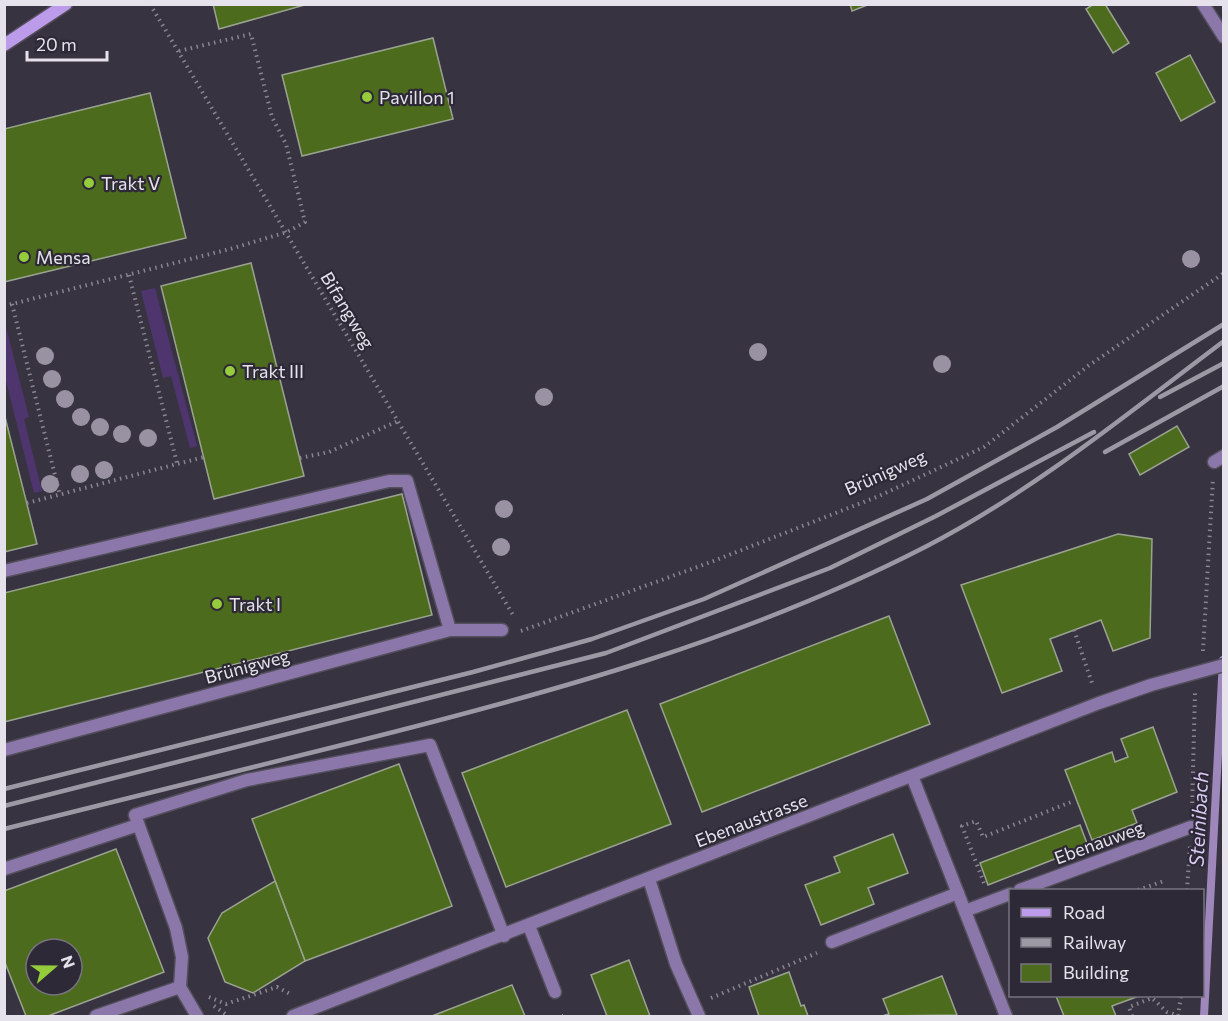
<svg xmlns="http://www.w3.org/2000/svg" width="1228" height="1021" font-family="Commissioner,sans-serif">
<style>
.green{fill:#4e356e}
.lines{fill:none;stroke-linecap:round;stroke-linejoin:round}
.stream{stroke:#9d87bb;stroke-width:8}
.building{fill:#4c6b1d;stroke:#9aa391;stroke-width:1.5;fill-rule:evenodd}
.lane-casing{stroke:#544f5c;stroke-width:15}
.street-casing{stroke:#544f5c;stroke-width:15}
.secondary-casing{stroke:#544f5c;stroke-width:15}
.path{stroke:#898590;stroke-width:4;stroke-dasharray:1.5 4.5;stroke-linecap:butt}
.lane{stroke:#8b77a9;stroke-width:12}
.street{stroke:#8b77a9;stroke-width:12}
.secondary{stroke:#bb9bea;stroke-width:12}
.rail{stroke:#9d99a4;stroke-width:4.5}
.tree{fill:#9992a3}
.poi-dot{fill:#94cc3c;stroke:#2e2937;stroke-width:2}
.labels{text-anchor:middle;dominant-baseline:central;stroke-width:4.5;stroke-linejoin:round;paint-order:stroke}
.poi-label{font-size:18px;fill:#e5e2eb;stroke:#2e2937;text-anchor:start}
.street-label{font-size:18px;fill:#e5e2eb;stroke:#2e2937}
.water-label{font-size:20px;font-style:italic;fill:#d8c9f1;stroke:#2e2937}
</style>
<rect width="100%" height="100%" fill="#383341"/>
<g class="green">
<polygon points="155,288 197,446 190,448 171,376 163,378 141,291"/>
<polygon points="5,331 7,331 29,417 24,419 42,491 34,493 5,377"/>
</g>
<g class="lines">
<polyline class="stream" points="1204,1016 1223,660"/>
</g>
<g class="building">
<polygon points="213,4 308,4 219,29"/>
<polygon points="850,4 870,4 852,11"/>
<polygon points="1094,4 1105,4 1129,43 1113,53 1086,9"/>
<polygon points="433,38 453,119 302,156 282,75"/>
<polygon points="1190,55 1215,102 1181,121 1156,73"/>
<polygon points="150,93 186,238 4,282 4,129"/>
<polygon points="251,263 304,476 214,499 161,286"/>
<polygon points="4,413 37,544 4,552"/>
<polygon points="1177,426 1189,447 1140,475 1129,454"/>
<polygon points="402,494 432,615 4,722 4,593"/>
<polygon points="1118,534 1152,539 1150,638 1113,651 1101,620 1050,639 1062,671 1002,693 961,585"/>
<polygon points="889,616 930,724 702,812 660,704"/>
<polygon points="627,710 671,824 506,887 462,773"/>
<polygon points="1153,727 1177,792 1132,810 1137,823 1092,840 1065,770 1112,752 1115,762 1128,757 1121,739"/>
<polygon points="399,764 452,906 305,961 252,819"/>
<polygon points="1080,825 1088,846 988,885 980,863"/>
<polygon points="893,834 908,873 868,888 874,904 821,925 805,885 840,872 834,857"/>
<path d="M116,849L164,972L48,1016H26L4,960V891ZM36,949H72V985H36Z"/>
<polygon points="275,881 305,961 253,993 225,982 208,938 222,913"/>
<polygon points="629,960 650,1016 607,1016 591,975"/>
<polygon points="789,972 801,1006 804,1005 808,1016 757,1016 759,1016 749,987"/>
<polygon points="942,976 957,1015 882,1016 889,1014 883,999"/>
<polygon points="512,985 525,1016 432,1016"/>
<polygon points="1056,996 1139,996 1112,1006 1116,1016 1064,1016"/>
</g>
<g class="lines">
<defs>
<g id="lane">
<polyline points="4,869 138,825"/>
<polyline points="1020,890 1191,827"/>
<polyline points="965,911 1010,894"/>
<polyline points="529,926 555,992"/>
<polyline points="832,942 958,893"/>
<polyline points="96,1016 180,987"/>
<polyline points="197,1016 180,987 182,957 176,928 135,815 247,780 430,745 504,936"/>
</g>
<g id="street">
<polyline points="1203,4 1224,37"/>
<polyline points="1214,462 1224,456"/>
<polyline points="4,571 389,481 407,481 450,630"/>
<polyline points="4,750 450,630 502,630"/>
<polyline points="912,776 1006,1016"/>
<polyline points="649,879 676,964 699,1016"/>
<polyline points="293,1016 1099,703 1151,685 1224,665"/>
</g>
<polyline id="secondary" points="4,45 66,4"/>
</defs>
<use href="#lane" class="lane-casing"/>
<use href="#street" class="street-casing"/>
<use href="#secondary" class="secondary-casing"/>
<g class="path">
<polyline points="150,4 513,615"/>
<polyline points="129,275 177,463"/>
<polyline points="12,304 60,495"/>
<polyline points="4,306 230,249 287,232 305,222 286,144 272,117 251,34 179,51"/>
<polyline points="300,458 329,452 398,421"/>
<polyline points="27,503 204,457"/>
<polyline points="1074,630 1093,686"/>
<polyline points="521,631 711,562 879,496 984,447 1088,366 1224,273"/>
<polyline points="1203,651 1213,478"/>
<polyline points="1192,809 1195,693"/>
<polyline points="984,883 962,826 976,821 983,837 1071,802"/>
<polyline points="1138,890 1164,881"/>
<polyline points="1187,890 1190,846"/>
<polyline points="209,997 226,1004 277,987 292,995"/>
<polyline points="711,998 817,953"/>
<polyline points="214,1006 228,1016"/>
<polyline points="562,1016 563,1016"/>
<polyline points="1132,1016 1129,1007 1152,998 1167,1012 1179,1016"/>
<polyline points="1178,1016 1181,996"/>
</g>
<use href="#lane" class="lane"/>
<use href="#street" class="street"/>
<use href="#secondary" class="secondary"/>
<g class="rail">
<polyline points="1160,397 1224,363"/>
<polyline points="1105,452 1224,386"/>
<polyline points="4,789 473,672 592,639 704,599 927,499 1057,427 1224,324"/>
<polyline points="4,806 606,653 830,568 936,516 1094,432"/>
<path d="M4,829C121,800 238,771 354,742C550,693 747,639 927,546C1035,490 1128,413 1224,341"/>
</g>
</g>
<g class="tree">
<circle cx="1191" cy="259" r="9"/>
<circle cx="758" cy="352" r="9"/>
<circle cx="45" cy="356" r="9"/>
<circle cx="942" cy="364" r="9"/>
<circle cx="52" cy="379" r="9"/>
<circle cx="544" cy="397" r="9"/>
<circle cx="65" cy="399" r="9"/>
<circle cx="81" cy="417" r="9"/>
<circle cx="100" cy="427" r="9"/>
<circle cx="122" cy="434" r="9"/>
<circle cx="148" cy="438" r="9"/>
<circle cx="104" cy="470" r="9"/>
<circle cx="80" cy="474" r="9"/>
<circle cx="50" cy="484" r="9"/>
<circle cx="504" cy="509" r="9"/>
<circle cx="501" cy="547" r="9"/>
</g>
<g class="poi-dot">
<circle cx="367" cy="97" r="6"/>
<circle cx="89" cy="183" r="6"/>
<circle cx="24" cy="257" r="6"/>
<circle cx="230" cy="371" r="6"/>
<circle cx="217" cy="604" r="6"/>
</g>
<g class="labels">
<g class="poi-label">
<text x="379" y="97">Pavillon 1</text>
<text x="101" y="183">Trakt V</text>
<text x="36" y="257">Mensa</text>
<text x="242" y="371">Trakt III</text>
<text x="229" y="604">Trakt I</text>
</g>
<g class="street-label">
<text transform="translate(348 310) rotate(59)">Bifangweg</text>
<text transform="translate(885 472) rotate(-24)">Brünigweg</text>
<text transform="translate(247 666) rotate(-15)">Brünigweg</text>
<text transform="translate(751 820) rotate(-21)">Ebenaustrasse</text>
<text transform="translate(1099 842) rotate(-20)">Ebenauweg</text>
</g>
<g class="water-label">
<text transform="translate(1198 819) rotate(-87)">Steinibach</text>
</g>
</g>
<rect width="1228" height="1021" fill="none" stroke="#e5e2eb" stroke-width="12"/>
<rect x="1009" y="889" width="195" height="108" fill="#2e2937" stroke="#77737f" stroke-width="1.5"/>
<rect x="1021" y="908" width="30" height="9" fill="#bb9bea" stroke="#77737f" stroke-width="1.5"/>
<text x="1063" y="919" font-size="18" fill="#e5e2eb">Road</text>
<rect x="1021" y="938" width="30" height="9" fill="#9d99a4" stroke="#77737f" stroke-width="1.5"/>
<text x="1063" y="949" font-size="18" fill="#e5e2eb">Railway</text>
<rect x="1021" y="964" width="30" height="18" fill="#4c6b1d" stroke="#77737f" stroke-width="1.5"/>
<text x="1063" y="979" font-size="18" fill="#e5e2eb">Building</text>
<g transform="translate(54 967) rotate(70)"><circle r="28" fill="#2e2937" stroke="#77737f" stroke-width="1.5"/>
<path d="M0-4.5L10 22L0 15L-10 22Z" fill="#94cc3c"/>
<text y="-9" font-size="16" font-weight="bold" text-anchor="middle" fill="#e5e2eb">N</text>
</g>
<path d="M27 51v9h80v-9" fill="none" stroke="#e5e2eb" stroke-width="3"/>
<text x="36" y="51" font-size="18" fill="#e5e2eb" stroke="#2e2937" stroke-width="4.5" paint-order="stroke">20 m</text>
</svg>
